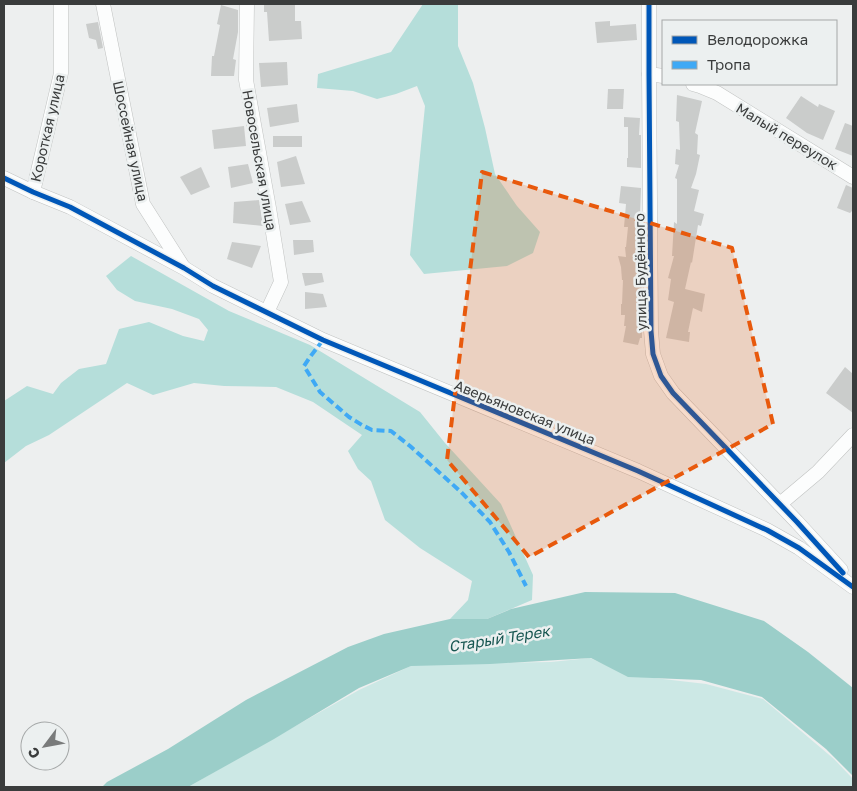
<svg xmlns="http://www.w3.org/2000/svg" width="857" height="791" font-family="'Golos Text',sans-serif">
<style>
.green{fill:#cce8e5}
.forest{fill:#b5deda}
.water{fill:#9bcec9}
.building{fill:#cacccb}
.lines{fill:none;stroke-linecap:round;stroke-linejoin:round}
.minor-casing{stroke:#c1c3c2;stroke-width:15}
.minor{stroke:#fcfdfd;stroke-width:14}
.quiet{stroke:#3fa9f5;stroke-width:4;stroke-dasharray:8 4;stroke-linecap:butt}
.cycleway-casing{stroke:#ecf0f0;stroke-width:8}
.cycleway{stroke:#0057b8;stroke-width:5}
.marked{fill:#e8590c;fill-opacity:0.2;stroke:#e8590c;stroke-width:4;stroke-dasharray:10 6;stroke-linejoin:round}
.labels{text-anchor:middle;dominant-baseline:central;stroke-width:5;stroke-linejoin:round;paint-order:stroke}
.street-label{font-size:14px;fill:#3a3c3c;stroke:#ecf0f0}
.water-label{font-size:15px;font-style:italic;fill:#165550;stroke:#ecf0f0}
</style>
<rect width="100%" height="100%" fill="#edefef"/>
<polygon class="green" points="590,658 628,675 706,684 763,699 834,759 853,779 853,787 188,787 359,690 415,664 551,662"/>
<g class="forest">
<polygon points="423,4 458,4 458,46 473,83 485,128 495,174 517,206 540,232 533,253 507,266 424,274 410,255 425,106 417,86 396,94 377,99 353,91 317,88 318,74 391,52"/>
<polygon points="131,256 229,311 310,345 420,412 445,443 501,504 533,575 532,600 487,619 450,619 468,600 472,581 420,548 385,520 371,481 358,469 348,451 362,435 313,402 276,387 224,386 194,383 153,395 127,383 49,435 26,446 4,463 4,401 27,386 53,394 61,383 79,369 106,364 119,329 149,322 183,336 204,341 208,330 199,319 172,309 135,301 117,290 106,276"/>
</g>
<polygon class="water" points="585,592 675,593 764,621 808,652 853,688 853,776 826,749 762,697 701,680 628,677 591,658 490,664 411,666 359,688 274,739 188,787 102,787 107,782 168,749 246,700 348,647 384,634 450,619 487,619 511,609"/>
<g class="building">
<polygon points="264,4 295,4 295,21 301,21 302,39 269,41 267,12 264,12"/>
<polygon points="221,5 238,10 238,32 233,59 236,60 234,76 211,76 212,56 214,56 220,25 217,24"/>
<polygon points="610,21 610,26 636,24 637,40 597,43 595,22"/>
<polygon points="98,22 103,48 98,49 96,40 89,38 86,24"/>
<polygon points="287,62 288,85 261,87 259,63"/>
<polygon points="608,89 624,89 623,109 607,109"/>
<polygon points="677,95 702,101 695,133 698,135 697,154 700,155 696,174 691,188 699,190 694,211 704,214 701,226 698,225 692,263 691,262 685,289 705,294 702,312 693,308 688,332 690,332 689,342 666,338 674,302 668,300 671,279 668,278 674,256 672,256 674,222 677,224 677,179 675,178 679,165 675,164 676,149 680,150 679,122 676,121"/>
<polygon points="801,96 818,107 819,104 835,111 823,140 807,133 786,118"/>
<polygon points="297,104 299,122 270,127 267,108"/>
<polygon points="624,117 640,118 639,135 641,135 641,168 627,167 627,158 628,158 628,127 624,127"/>
<polygon points="845,123 853,126 853,156 835,149"/>
<polygon points="244,126 246,146 214,149 212,130"/>
<rect x="273" y="136" width="29" height="11"/>
<polygon points="296,156 305,184 281,187 277,162"/>
<polygon points="248,164 253,183 231,188 228,167"/>
<polygon points="201,167 210,187 191,195 180,177"/>
<polygon points="846,185 853,188 853,210 850,213 837,208"/>
<polygon points="621,186 641,188 640,215 641,215 642,334 642,338 640,338 638,345 623,342 626,326 624,326 625,315 621,315 621,304 622,304 623,280 622,280 621,267 618,256 626,257 625,247 626,247 628,227 624,227 626,204 619,203"/>
<polygon points="259,200 263,226 233,223 234,202"/>
<polygon points="302,201 311,222 290,225 285,204"/>
<polygon points="293,240 313,240 314,252 294,255"/>
<polygon points="232,242 261,246 252,268 227,259"/>
<polygon points="302,273 322,273 324,282 305,286"/>
<polygon points="305,292 323,294 327,307 305,309"/>
<polygon points="845,367 853,374 853,413 826,393"/>
</g>
<g class="lines">
<defs>
<g id="minor">
<polyline points="103,4 143,204 183,267"/>
<polyline points="247,4 246,80 269,208 281,282 267,312"/>
<polyline points="649,4 649,74 651,331 653,354 661,376 673,393 797,522 841,570"/>
<polyline points="649,74 663,76"/>
<polyline points="693,84 700,86 717,93 853,177"/>
<polyline points="4,178 33,192 70,207 184,268 213,286 323,340 638,471 767,530 799,548 853,587"/>
<polyline points="33,192 61,73 61,4"/>
<polyline points="780,504 818,472 853,435"/>
</g>
</defs>
<use href="#minor" class="minor-casing"/>
<use href="#minor" class="minor"/>
<polyline class="quiet" points="323,340 310,357 304,366 320,392 349,417 362,425 372,430 391,431 410,446 461,492 490,522 509,552 526,586"/>
<defs>
<g id="cycleway">
<polyline points="649,4 649,74 651,331 653,354 661,376 673,393 797,522 843,573"/>
<polyline points="4,178 33,192 70,207 184,268 213,286 323,340 638,471 767,530 799,548 853,587"/>
</g>
</defs>
<use href="#cycleway" class="cycleway-casing"/>
<use href="#cycleway" class="cycleway"/>
</g>
<path class="marked" d="M482,172L732,248L773,424L529,557L447,460Z"/>
<g class="labels">
<g class="street-label">
<text transform="translate(47 128) rotate(-77)">Короткая улица</text>
<text transform="translate(787 136) rotate(31)">Малый переулок</text>
<text transform="translate(131 141) rotate(78)">Шоссейная улица</text>
<text transform="translate(260 160) rotate(80)">Новосельская улица</text>
<text transform="translate(640 272) rotate(-91)">улица Будённого</text>
<text transform="translate(525 412) rotate(22)">Аверьяновская улица</text>
</g>
<g class="water-label">
<text transform="translate(499 638) rotate(-9)">Старый Терек</text>
</g>
</g>
<rect width="857" height="791" fill="none" stroke="#3a3c3c" stroke-width="10"/>
<rect x="662" y="20" width="175" height="65" fill="#ecf0f0" stroke="#a5a8a8"/>
<rect x="672" y="36" width="25" height="8" fill="#0057b8" stroke="#a5a8a8"/>
<text x="707" y="45" font-size="15" fill="#3a3c3c">Велодорожка</text>
<rect x="672" y="61" width="25" height="8" fill="#3fa9f5" stroke="#a5a8a8"/>
<text x="707" y="70" font-size="15" fill="#3a3c3c">Тропа</text>
<g transform="translate(45 746) rotate(238)"><circle r="24" fill="#ecf0f0" stroke="#a5a8a8"/>
<path d="M0-4L9 19L0 12L-9 19Z" fill="#797b7b"/>
<text y="-8" font-size="14" font-weight="bold" text-anchor="middle" fill="#3a3c3c">С</text>
</g>
</svg>
